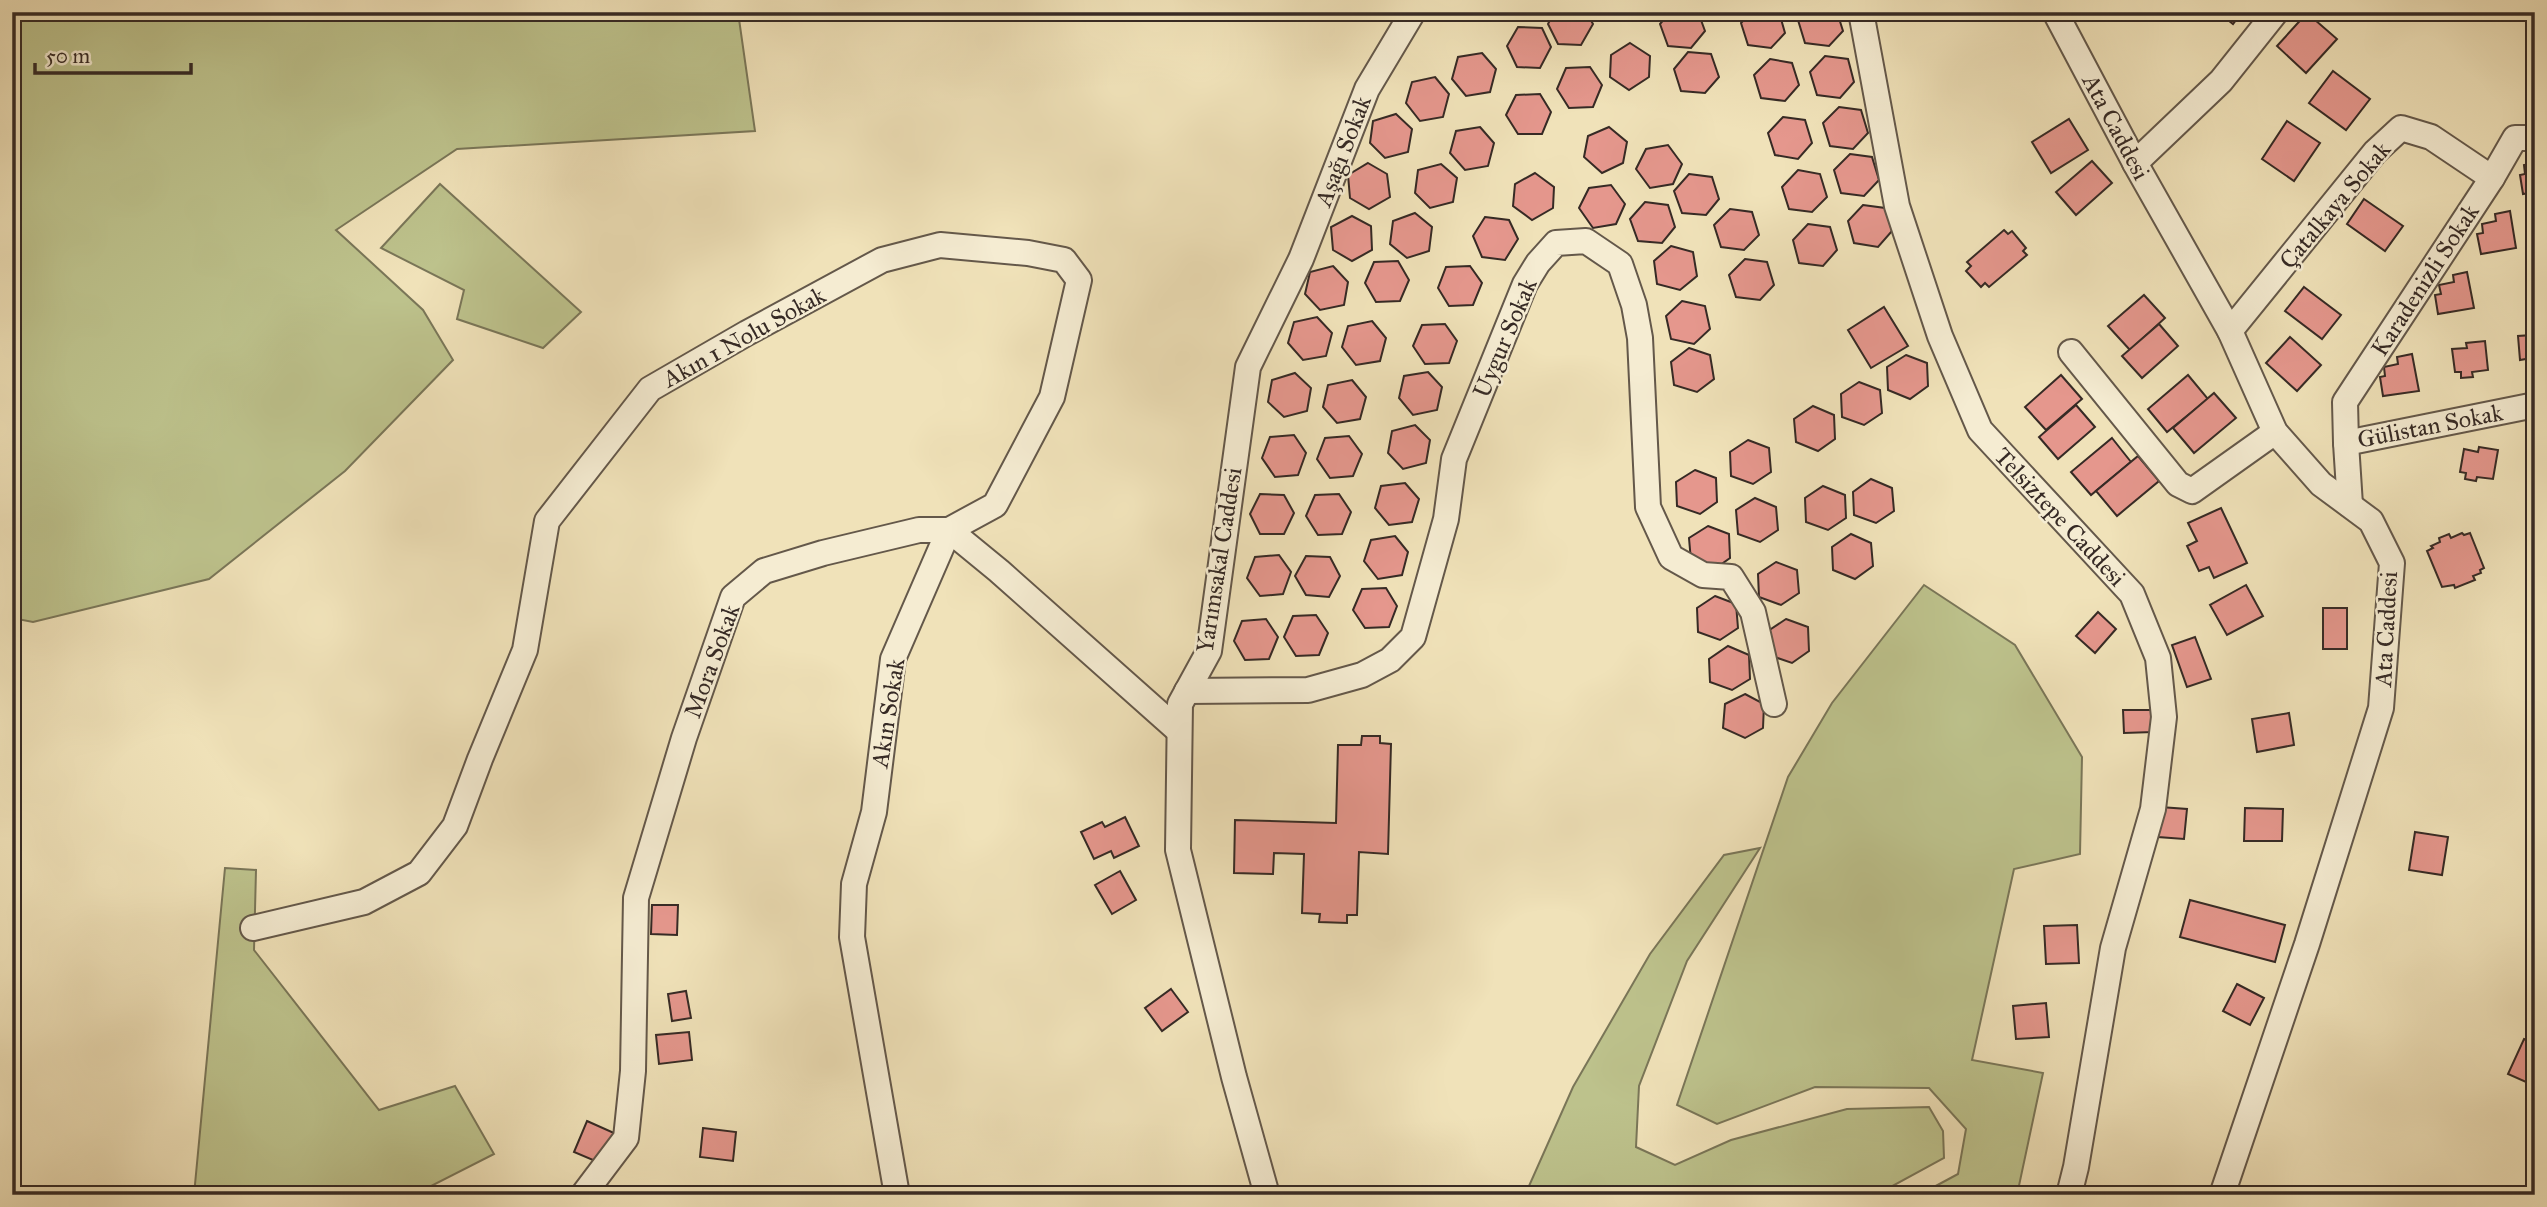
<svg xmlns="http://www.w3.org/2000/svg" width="2547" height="1207" font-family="'IM FELL Great Primer',serif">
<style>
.green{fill:#bdc28c;stroke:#7a7658;stroke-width:2}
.building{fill:#e5978d;stroke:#362a25;stroke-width:2}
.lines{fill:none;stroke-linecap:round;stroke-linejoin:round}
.minor-casing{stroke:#64584a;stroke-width:28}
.minor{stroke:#f5ecd2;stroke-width:24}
.labels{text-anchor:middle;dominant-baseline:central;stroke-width:5;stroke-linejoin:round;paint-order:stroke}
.street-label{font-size:24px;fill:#362a25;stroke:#f5ecd2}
</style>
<rect width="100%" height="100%" fill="#f0e2b9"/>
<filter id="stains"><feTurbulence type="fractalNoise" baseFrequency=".00286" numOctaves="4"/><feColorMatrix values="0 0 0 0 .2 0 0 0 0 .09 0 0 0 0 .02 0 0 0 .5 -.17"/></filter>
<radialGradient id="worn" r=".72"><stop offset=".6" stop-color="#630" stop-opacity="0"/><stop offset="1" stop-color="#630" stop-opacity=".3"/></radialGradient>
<g class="green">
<polygon points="12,12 738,12 755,131 457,149 336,230 423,310 453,360 345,471 209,579 33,622 12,618"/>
<polygon points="440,184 581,312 543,348 457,319 464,290 381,248"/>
<polygon points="1924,585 2015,645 2082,757 2080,854 2014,869 1972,1060 2043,1073 2017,1195 1919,1195 1958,1174 1966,1129 1929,1088 1815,1087 1717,1124 1677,1105 1788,777 1832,703"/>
<polygon points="1760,848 1687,961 1639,1086 1636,1147 1675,1165 1731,1140 1847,1109 1929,1107 1943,1131 1944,1158 1876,1195 1525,1195 1573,1087 1650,954 1724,855"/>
<polygon points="225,868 256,870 254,950 379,1110 455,1086 494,1154 425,1189 426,1195 194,1195"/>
</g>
<g class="building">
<polygon points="1554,12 1586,12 1593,24 1581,45 1558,44 1548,24"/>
<polygon points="1670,12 1698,12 1705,31 1691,48 1668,46 1660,24"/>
<polygon points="1751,12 1779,12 1785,33 1771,48 1748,45 1741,23"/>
<polygon points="1806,12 1837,12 1843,31 1829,46 1805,43 1798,20"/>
<polygon points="2218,12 2242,12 2233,24"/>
<polygon points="2307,13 2337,39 2306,73 2277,46"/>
<polygon points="1518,27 1542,28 1551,47 1540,68 1517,67 1507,46"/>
<polygon points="1630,43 1650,56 1649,77 1629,90 1610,77 1611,55"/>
<polygon points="1688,52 1711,54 1719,77 1705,93 1681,91 1674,69"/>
<polygon points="1482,53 1496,69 1490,92 1466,96 1452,79 1458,57"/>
<polygon points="1825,56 1848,59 1854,82 1840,98 1817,95 1810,72"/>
<polygon points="1770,59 1792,63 1799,85 1785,101 1761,98 1754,75"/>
<polygon points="1590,67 1602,85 1593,107 1569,108 1557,89 1566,68"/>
<polygon points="2333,71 2370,99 2346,130 2309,103"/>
<polygon points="1435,77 1449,94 1443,117 1420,121 1406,103 1412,82"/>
<polygon points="1540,94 1551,112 1542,134 1518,134 1506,115 1516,95"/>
<polygon points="1839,107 1861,110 1868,133 1853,149 1830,146 1823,123"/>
<polygon points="1396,114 1412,129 1408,152 1385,158 1370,143 1373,121"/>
<polygon points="1783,117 1805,120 1812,143 1798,159 1775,155 1768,133"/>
<polygon points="2069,119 2088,150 2051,173 2032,142"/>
<polygon points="2287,121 2320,143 2294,181 2262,159"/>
<polygon points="1480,127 1494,143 1488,166 1465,170 1450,153 1456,131"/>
<polygon points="1609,127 1627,142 1623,163 1602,173 1584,157 1588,136"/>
<polygon points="1668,145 1682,164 1673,184 1650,188 1636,169 1646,149"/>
<polygon points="1850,154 1872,157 1879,180 1864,196 1841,193 1834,170"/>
<polygon points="2092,161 2112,183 2076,215 2056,192"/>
<polygon points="1368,163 1387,174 1390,197 1369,209 1350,198 1348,175"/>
<polygon points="2535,163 2535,192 2523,194 2520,175 2525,174 2524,165"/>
<polygon points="1441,164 1457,178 1453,202 1430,208 1415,193 1418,170"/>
<polygon points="1798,170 1820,174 1827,197 1812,212 1789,209 1782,187"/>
<polygon points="1535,173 1554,187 1553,208 1532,220 1513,206 1515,184"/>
<polygon points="1689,174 1712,177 1719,199 1706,215 1682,213 1674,191"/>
<polygon points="1611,185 1625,204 1616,224 1593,228 1579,208 1589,188"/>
<polygon points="2364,199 2403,226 2385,251 2347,224"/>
<polygon points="1645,202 1668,205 1675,227 1662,243 1638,241 1630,219"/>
<polygon points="1863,205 1885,208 1892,231 1878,247 1854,243 1848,221"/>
<polygon points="1730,209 1752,212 1759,235 1744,250 1721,247 1714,225"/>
<polygon points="2510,211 2516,248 2481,254 2477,234 2483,233 2482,224 2496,221 2495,214"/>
<polygon points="1415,213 1432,227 1429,251 1407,258 1390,244 1393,221"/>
<polygon points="1352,216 1371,226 1372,250 1352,261 1333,250 1331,227"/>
<polygon points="1485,217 1509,220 1518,239 1505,260 1482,257 1473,236"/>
<polygon points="1808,224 1830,227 1837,250 1823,266 1799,263 1793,240"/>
<polygon points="2004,230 2008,234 2012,231 2026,248 2023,251 2027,255 1989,287 1985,283 1981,287 1966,271 1971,266 1967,262"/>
<polygon points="1671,246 1693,252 1697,276 1680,290 1657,284 1654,261"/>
<polygon points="1745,259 1767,262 1774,285 1760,300 1736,297 1729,275"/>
<polygon points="1398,261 1409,280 1400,301 1376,302 1365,283 1374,262"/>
<polygon points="1333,266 1348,282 1344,305 1320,310 1305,294 1310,272"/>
<polygon points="1470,266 1482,283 1473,305 1449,306 1438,288 1446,267"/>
<polygon points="2467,272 2474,308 2438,314 2435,295 2441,294 2439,285 2454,282 2453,275"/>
<polygon points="2304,287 2341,315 2322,339 2285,311"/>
<polygon points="2144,295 2165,318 2130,350 2108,326"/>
<polygon points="1682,301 1705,306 1710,329 1694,344 1671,339 1666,316"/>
<polygon points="1884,307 1908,346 1871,368 1848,330"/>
<polygon points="1317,317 1332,333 1326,356 1303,360 1288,343 1294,322"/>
<polygon points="1372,321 1386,338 1380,361 1356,365 1342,347 1348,326"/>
<polygon points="1445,324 1457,341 1449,363 1425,364 1413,346 1422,325"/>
<polygon points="2159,324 2178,346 2142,378 2122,356"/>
<polygon points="2535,330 2535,364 2527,365 2526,359 2520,360 2518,336 2532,335 2532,331"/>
<polygon points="2290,337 2321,365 2297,391 2266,363"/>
<polygon points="2485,341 2488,370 2472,372 2473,377 2461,378 2461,372 2455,372 2452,349 2467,348 2466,343"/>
<polygon points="1689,348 1710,355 1714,379 1697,392 1674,385 1671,362"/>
<polygon points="2412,354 2419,391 2383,396 2380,377 2385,376 2384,367 2398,364 2397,357"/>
<polygon points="1906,355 1927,363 1928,386 1910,399 1888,390 1887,367"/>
<polygon points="1428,372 1442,387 1437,410 1413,415 1399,398 1404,376"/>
<polygon points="1295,373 1311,388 1307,411 1284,417 1268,402 1272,380"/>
<polygon points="2061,375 2082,399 2046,430 2025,407"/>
<polygon points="2188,375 2208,399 2167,432 2148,409"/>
<polygon points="1352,380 1366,397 1360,419 1337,423 1323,407 1328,385"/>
<polygon points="1859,382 1880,390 1882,413 1864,425 1842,417 1841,394"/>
<polygon points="2214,393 2236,418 2194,453 2173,428"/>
<polygon points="2076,405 2095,427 2058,459 2039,437"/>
<polygon points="1813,406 1834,415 1835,439 1818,451 1796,442 1794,419"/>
<polygon points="1415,425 1430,440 1426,463 1403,469 1388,453 1392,431"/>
<polygon points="1294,435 1306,453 1298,475 1275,477 1262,458 1270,437"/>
<polygon points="1349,436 1362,454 1353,476 1330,478 1317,459 1325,438"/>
<polygon points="2112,438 2131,462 2091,495 2071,472"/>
<polygon points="1748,440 1769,448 1771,472 1753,484 1731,476 1730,452"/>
<polygon points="2479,447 2498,450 2493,479 2477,477 2476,481 2465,479 2466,473 2460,472 2464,449 2478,452"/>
<polygon points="2138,456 2159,481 2117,516 2096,491"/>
<polygon points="1695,470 1716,478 1717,502 1700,514 1677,506 1676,482"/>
<polygon points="1871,479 1892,488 1894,511 1876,523 1854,515 1853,492"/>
<polygon points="1405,483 1419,499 1412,522 1389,525 1375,508 1381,486"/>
<polygon points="1823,486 1845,495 1846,518 1828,530 1806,522 1805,498"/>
<polygon points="1260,494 1284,495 1294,513 1284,534 1260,534 1250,514"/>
<polygon points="1339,494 1351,512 1342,534 1318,535 1306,516 1315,495"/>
<polygon points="1755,498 1776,507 1778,530 1760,542 1738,534 1736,510"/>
<polygon points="2221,508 2247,563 2214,578 2209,567 2199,571 2187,546 2197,541 2188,523"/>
<polygon points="1708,526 1729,534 1730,558 1713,570 1691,561 1689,538"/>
<polygon points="2462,533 2464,535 2470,533 2484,568 2480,570 2481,573 2473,576 2475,580 2455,588 2454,585 2442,587 2427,551 2433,548 2431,546 2440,542 2439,538 2449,534 2451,538"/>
<polygon points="1851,534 1871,543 1873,566 1855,579 1833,570 1832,547"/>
<polygon points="1395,536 1408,552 1402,575 1378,579 1364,561 1371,540"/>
<polygon points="1279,555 1291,572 1283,594 1260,596 1247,578 1255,557"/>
<polygon points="1306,556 1330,557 1340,576 1329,597 1306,595 1295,576"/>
<polygon points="1776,562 1797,570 1799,593 1781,605 1759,597 1758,574"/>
<polygon points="2246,585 2263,616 2227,635 2210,605"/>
<polygon points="1386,588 1397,606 1389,627 1365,628 1353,610 1362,589"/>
<polygon points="1715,596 1736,604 1738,628 1720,640 1698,632 1697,608"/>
<rect x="2323" y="608" width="24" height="41"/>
<polygon points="2098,612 2116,629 2095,653 2076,636"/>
<polygon points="1316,615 1328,633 1319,655 1296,656 1284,637 1293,616"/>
<polygon points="1266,619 1278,637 1269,659 1245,660 1234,641 1242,621"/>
<polygon points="1786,619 1808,627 1809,651 1792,663 1769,655 1768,631"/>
<polygon points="2195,637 2211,679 2187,687 2172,645"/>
<polygon points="1728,646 1749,655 1750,679 1732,690 1710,682 1709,659"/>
<polygon points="1745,694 1764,704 1763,728 1745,738 1723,728 1725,704"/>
<polygon points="2123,710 2152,710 2153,732 2124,733"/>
<polygon points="2289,713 2294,745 2257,752 2252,719"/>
<polygon points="1362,736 1380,736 1380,743 1391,744 1388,854 1359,852 1357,915 1347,915 1347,923 1319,922 1320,914 1302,913 1304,854 1274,853 1273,874 1234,873 1235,820 1336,823 1338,745 1361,745"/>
<polygon points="2160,807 2187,809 2184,839 2158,837"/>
<polygon points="2245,808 2283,809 2282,841 2244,841"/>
<polygon points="1125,817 1139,846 1114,858 1111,851 1094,859 1081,832 1102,822 1105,827"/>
<polygon points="2415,832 2448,837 2442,875 2409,870"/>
<polygon points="1120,871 1136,900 1112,914 1095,885"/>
<polygon points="2190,900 2285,925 2275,962 2180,937"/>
<polygon points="652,905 678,905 677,935 651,934"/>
<polygon points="2077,925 2079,963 2046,964 2044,926"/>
<polygon points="2237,984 2264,998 2250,1025 2223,1011"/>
<polygon points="1171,989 1188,1012 1162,1031 1145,1008"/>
<polygon points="686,991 691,1018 672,1021 668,994"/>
<polygon points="2046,1003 2049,1037 2016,1039 2013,1006"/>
<polygon points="689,1032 692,1060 659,1064 656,1035"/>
<polygon points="2524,1039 2535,1044 2535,1086 2508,1074"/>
<polygon points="587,1121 614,1133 600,1163 574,1152"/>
<polygon points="703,1128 736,1132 733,1161 700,1157"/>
</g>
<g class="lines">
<defs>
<g id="minor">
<polyline points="1861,12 1897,206 1940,336 1980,430 2132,594 2158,658 2164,717 2153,809 2113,948 2076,1167 2069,1195"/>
<polyline points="2055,12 2135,163 2230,331 2275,432 2321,484 2371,521 2392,563 2381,708 2307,944 2222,1195"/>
<polyline points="2135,163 2221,81 2276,12"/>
<polyline points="2230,331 2375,152 2401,128 2431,137 2492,178"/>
<polyline points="2071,352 2178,484 2192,491 2275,432"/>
<polyline points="2346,443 2345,402 2492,178 2515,138 2535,138"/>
<polyline points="2350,505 2346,443 2535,405"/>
<polyline points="1187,691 1308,690 1362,675 1390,660 1413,637 1446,519 1454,459 1525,284 1538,263 1556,243 1586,241 1620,264 1634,305 1640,338 1648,507 1671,557 1703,575 1731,577 1753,612 1774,704"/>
<polyline points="253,928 364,902 419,873 455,826 480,759 525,650 547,521 650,389 747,333 882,260 940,245 1028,253 1064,260 1079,280 1052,397 995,505 949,530 893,659 874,812 854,884 852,937 897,1195"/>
<polyline points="583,1195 626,1138 633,1071 636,898 684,738 733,597 764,571 823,553 919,530 949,530 999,571 1179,731"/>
<polyline points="1267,1195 1234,1077 1178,850 1180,704 1209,651 1248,367 1301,259 1367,89 1413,12"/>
</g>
</defs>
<use href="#minor" class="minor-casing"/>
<use href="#minor" class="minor"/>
</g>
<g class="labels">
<g class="street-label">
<text transform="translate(2116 127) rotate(62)">Ata Caddesi</text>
<text transform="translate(1343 151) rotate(-69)">Aşağı Sokak</text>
<text transform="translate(2335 205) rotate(-50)">Çatalkaya Sokak</text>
<text transform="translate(2425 280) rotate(-57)">Karadenizli Sokak</text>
<text transform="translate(744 337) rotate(-29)">Akın 1 Nolu Sokak</text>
<text transform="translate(1505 338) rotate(-67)">Uygur Sokak</text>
<text transform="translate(2430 426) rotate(-11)">Gülistan Sokak</text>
<text transform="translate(2060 517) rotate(47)">Telsiztepe Caddesi</text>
<text transform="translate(1219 560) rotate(-81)">Yarımsakal Caddesi</text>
<text transform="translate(2386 629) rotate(-87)">Ata Caddesi</text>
<text transform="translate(712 661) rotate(-70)">Mora Sokak</text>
<text transform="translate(888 713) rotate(-81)">Akın Sokak</text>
</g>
</g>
<rect width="2547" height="1207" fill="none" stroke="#f0e2b9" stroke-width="42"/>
<rect x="14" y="14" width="2519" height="1179" fill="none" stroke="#362a25" stroke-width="3.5"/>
<rect x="21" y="21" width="2505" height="1165" fill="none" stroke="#362a25" stroke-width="2"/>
<path d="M35 63v10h156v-10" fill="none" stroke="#362a25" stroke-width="3.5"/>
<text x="46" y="63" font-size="21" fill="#362a25" stroke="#f5ecd2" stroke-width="5" paint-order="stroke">50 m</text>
<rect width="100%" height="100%" filter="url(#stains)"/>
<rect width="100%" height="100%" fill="url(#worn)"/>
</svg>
